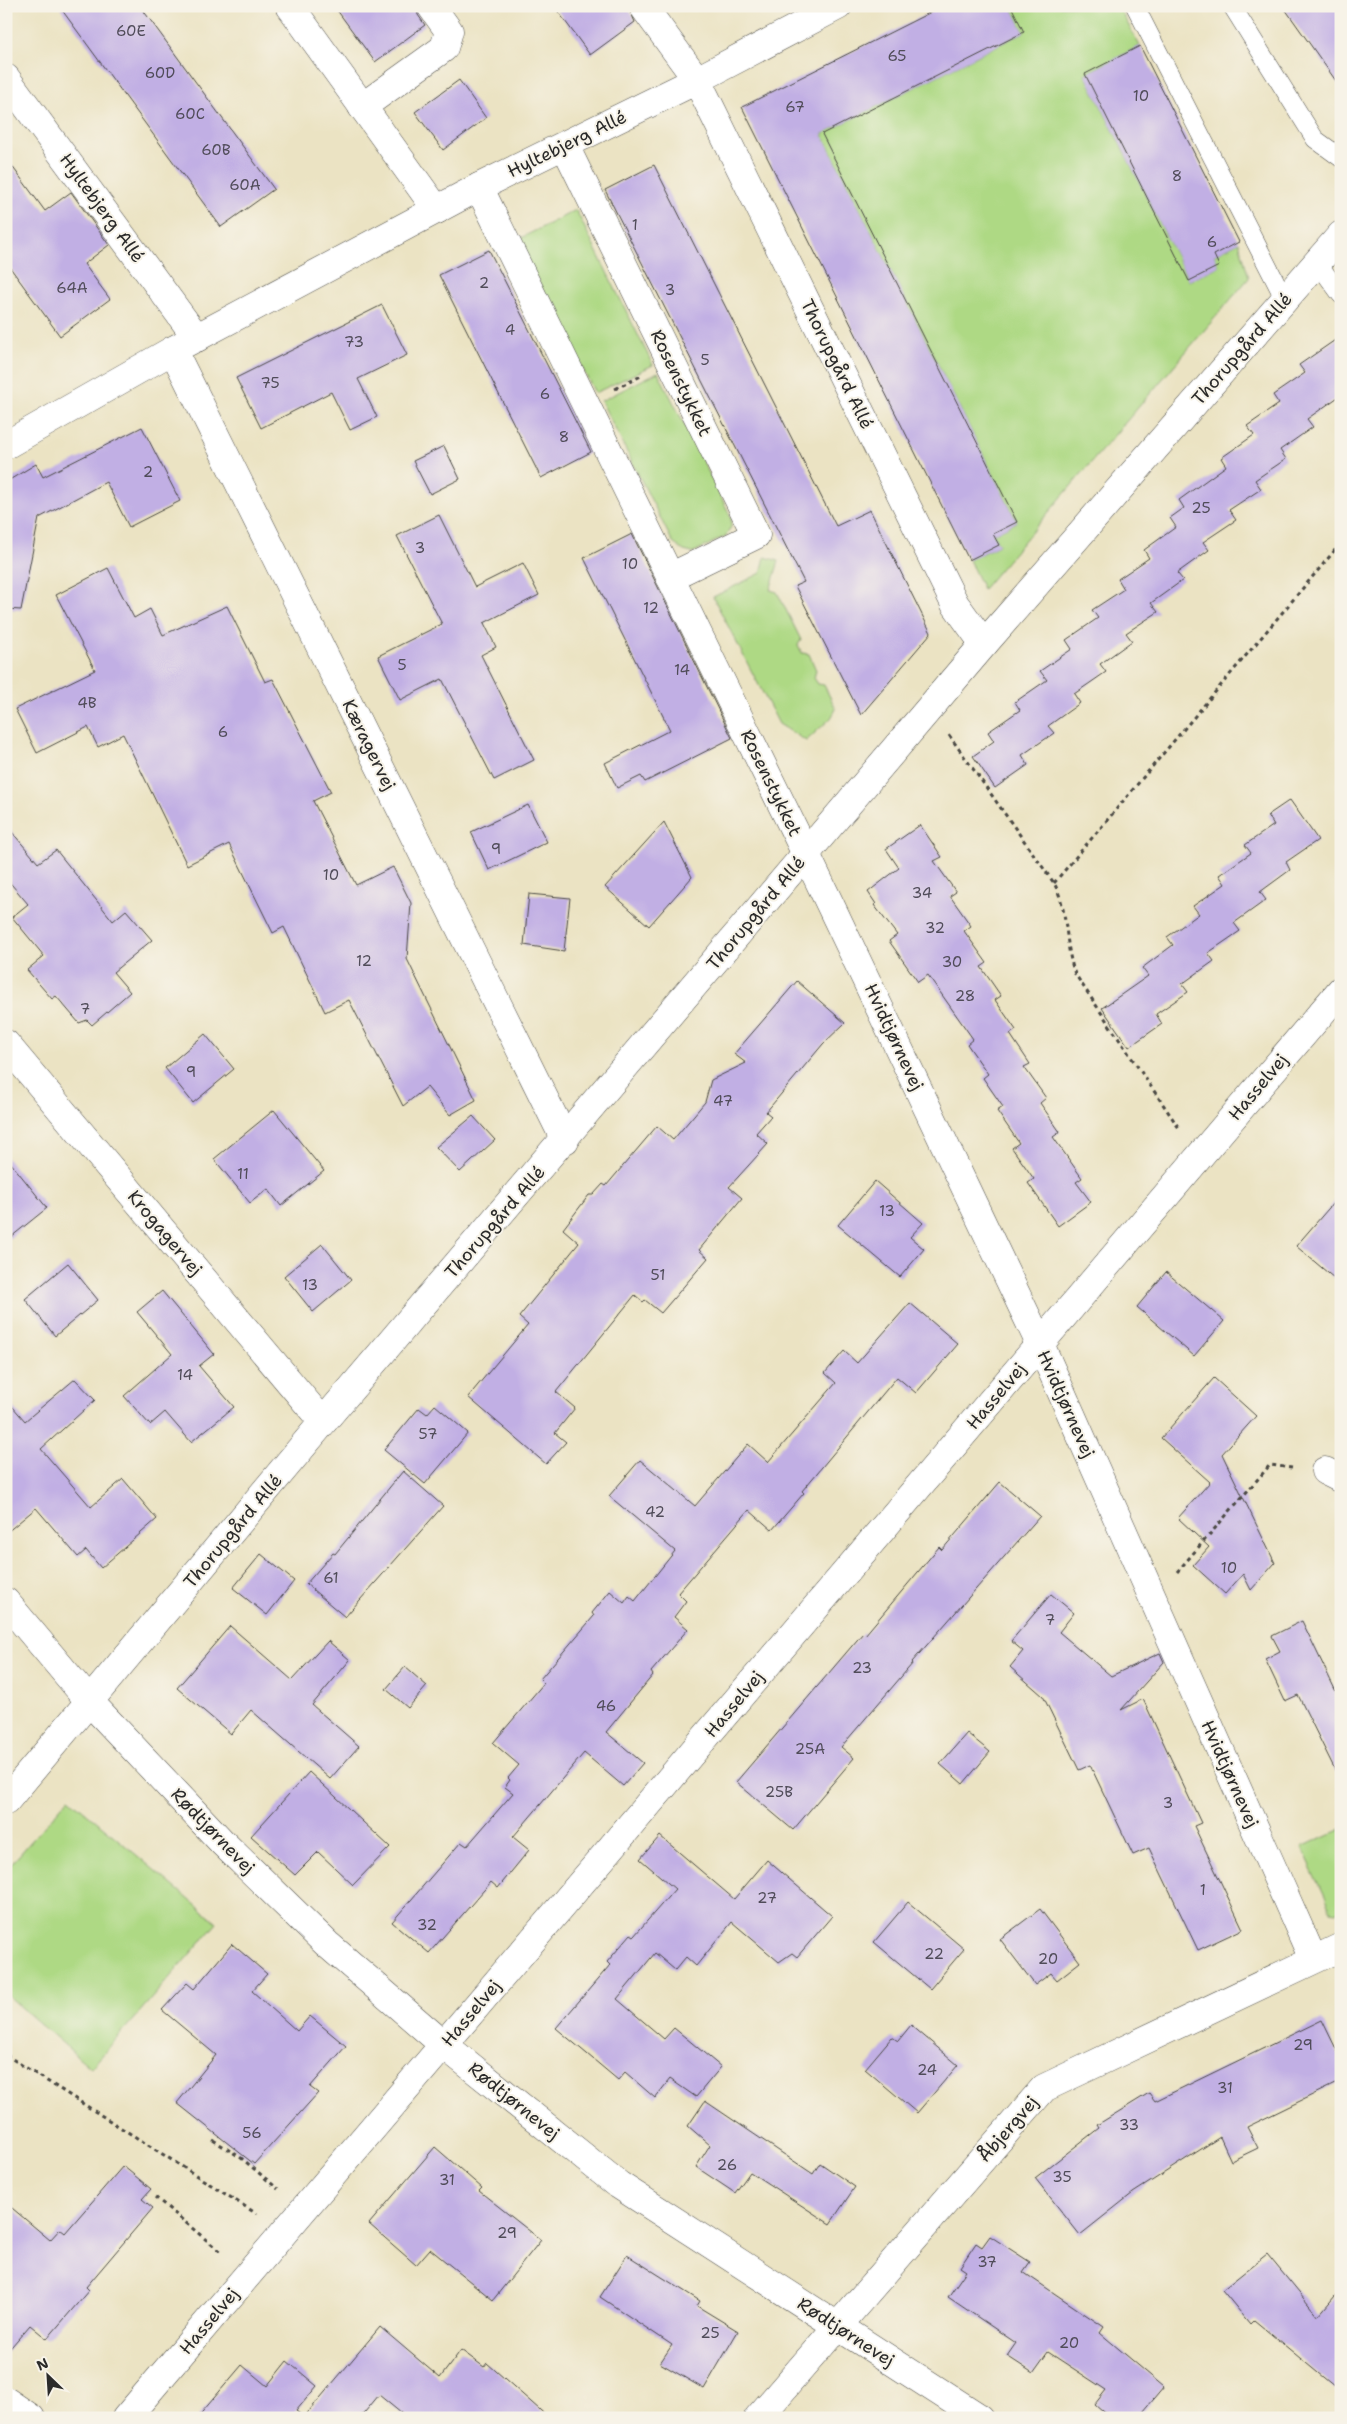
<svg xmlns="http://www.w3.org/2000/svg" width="1347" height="2424" font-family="'Shantell Sans',sans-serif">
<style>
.green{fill:#aed984;stroke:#6c8258}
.building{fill:#c1afe4}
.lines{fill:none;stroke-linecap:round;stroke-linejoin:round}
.lane-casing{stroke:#484742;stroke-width:19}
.street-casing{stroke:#484742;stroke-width:29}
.path{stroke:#484742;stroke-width:3;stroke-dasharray:4 4;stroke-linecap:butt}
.lane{stroke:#fff;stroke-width:18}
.street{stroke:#fff;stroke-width:28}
.labels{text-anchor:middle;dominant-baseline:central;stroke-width:4;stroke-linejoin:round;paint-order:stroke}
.number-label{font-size:15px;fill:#504c59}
.street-label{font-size:18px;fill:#2b2b2b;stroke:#f7f3e8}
</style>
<rect width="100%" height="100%" fill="#f7f3e8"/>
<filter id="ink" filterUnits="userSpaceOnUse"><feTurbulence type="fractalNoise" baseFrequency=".02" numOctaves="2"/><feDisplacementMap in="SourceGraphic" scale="10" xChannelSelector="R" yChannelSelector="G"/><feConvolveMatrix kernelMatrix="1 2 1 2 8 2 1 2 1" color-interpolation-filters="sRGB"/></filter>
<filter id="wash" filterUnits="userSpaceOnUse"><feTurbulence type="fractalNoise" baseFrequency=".0096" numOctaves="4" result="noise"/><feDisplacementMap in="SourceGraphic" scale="20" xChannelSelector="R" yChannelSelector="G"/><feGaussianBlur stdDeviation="1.12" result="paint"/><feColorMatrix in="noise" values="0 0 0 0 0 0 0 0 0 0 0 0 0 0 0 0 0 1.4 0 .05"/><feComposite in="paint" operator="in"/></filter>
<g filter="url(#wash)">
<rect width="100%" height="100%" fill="#ebe3c3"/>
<g class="green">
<polygon points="1020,6 1118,6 1140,46 1085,74 1189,281 1219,266 1214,255 1239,242 1249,278 983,589 969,560 999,545 993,534 1017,522 822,134 1024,32 1013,10"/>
<polygon points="576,210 653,365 595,393 517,240"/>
<polygon points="658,372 731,517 731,527 726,536 692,553 684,551 673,543 601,401"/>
<polygon points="765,557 779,561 770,590 777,592 801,640 798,645 802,653 809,654 816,670 814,678 818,684 824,685 836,709 831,718 806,741 779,724 713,597 761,573"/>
<polygon points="69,1798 217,1923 91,2068 6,1994 6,1870"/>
<polygon points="1341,1829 1341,1913 1332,1911 1302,1847"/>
</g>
<g id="blocks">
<g class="building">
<polygon points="59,6 140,6 274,189 221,227"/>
<polygon points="334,6 416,6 418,15 425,25 375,62"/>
<polygon points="554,6 628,6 635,22 590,55"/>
<polygon points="943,6 1011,6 1024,32 822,134 1017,522 993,534 999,545 969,560 742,107"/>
<polygon points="1283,6 1341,6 1341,88"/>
<polygon points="1140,46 1239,242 1214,255 1219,266 1189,281 1085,74"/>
<polygon points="459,80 486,118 443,150 415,112"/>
<polygon points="6,158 45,211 71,192 109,245 84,264 110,299 60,336 6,262"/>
<polygon points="654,165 836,526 870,510 931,633 861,715 795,586 804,582 605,190"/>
<polygon points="489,250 591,452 541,478 439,275"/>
<polygon points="382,305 407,355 358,379 377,417 350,430 331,392 261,428 236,378"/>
<polygon points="1341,336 1341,395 1307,419 1313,427 1280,450 1286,459 1255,480 1261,489 1229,510 1236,520 1203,542 1209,550 1177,573 1183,580 1151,603 1158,612 1126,633 1132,641 1100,664 1106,672 1074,694 1080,703 1048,726 1054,733 1022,755 1028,765 995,788 973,756 994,741 988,732 1020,710 1015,702 1047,680 1040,671 1072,649 1066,640 1098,618 1092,610 1124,589 1118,579 1149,558 1144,550 1176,527 1170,518 1184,508 1179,500 1226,466 1221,458 1254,435 1247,426 1279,404 1273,395 1305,373 1299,365"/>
<polygon points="142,427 180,501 129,527 106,482 39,518 21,610 6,609 6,482 36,464 43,477"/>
<polygon points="444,446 460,479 430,494 413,461"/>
<polygon points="439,515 475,587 523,563 539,595 484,623 496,647 481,655 534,760 494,780 442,679 400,700 378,656 442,624 397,536"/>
<polygon points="632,534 732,738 645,782 641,776 617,788 605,763 670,730 584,558"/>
<polygon points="108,568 134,618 150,609 163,635 227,606 265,682 273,679 331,792 313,801 356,885 393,867 411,903 407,959 476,1100 450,1115 427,1087 403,1106 349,1000 325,1012 284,927 273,933 229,844 187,865 123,734 98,747 88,727 37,753 15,709 95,670 56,595"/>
<polygon points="1290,800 1318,840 1286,862 1290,870 1260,892 1266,900 1234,923 1240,931 1208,953 1214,961 1182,984 1188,992 1156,1014 1162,1024 1129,1047 1102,1008 1148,976 1142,968 1173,945 1167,937 1199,914 1193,906 1225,884 1219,875 1251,853 1245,845 1274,825 1268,815"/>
<polygon points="528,805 547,842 489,870 471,832"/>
<polygon points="664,822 692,877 649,926 605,887"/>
<polygon points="6,825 38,863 56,850 113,921 126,910 152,940 113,972 130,992 92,1025 87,1020 79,1023 56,996 52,999 27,970 44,956 12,917 28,904 6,878"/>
<polygon points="920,825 942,857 934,861 956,892 950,896 971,926 964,931 987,963 981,967 1001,996 995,1000 1016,1030 1010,1034 1030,1064 1024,1067 1046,1098 1040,1103 1060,1132 1053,1137 1082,1178 1076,1182 1091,1202 1058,1226 1028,1183 1034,1179 1012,1148 1019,1143 997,1111 1003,1107 983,1078 988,1074 967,1044 973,1039 928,975 918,982 889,941 897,935 874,905 876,904 868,892 899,868 886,849"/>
<polygon points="529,894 570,898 564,951 524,945"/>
<polygon points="797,981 845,1023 823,1044 766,1112 771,1116 756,1133 768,1144 729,1187 742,1198 699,1250 708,1258 661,1313 645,1300 643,1302 635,1295 556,1392 575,1408 555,1433 566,1442 546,1464 468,1397 528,1325 519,1317 579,1243 563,1229 589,1195 593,1195 603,1184 606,1186 657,1126 673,1140 705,1102 711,1080 746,1063 734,1054"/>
<polygon points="205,1034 234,1069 193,1103 165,1068"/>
<polygon points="274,1110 324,1171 281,1206 268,1189 250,1203 214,1159"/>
<polygon points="473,1116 495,1140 460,1172 436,1147"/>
<polygon points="6,1157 47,1208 6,1241"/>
<polygon points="875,1181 923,1223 910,1237 924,1249 900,1277 838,1225"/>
<polygon points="1341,1194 1341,1284 1296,1246"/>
<polygon points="322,1244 351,1280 313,1312 284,1276"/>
<polygon points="68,1263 98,1300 55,1336 25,1299"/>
<polygon points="1166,1272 1224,1321 1194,1356 1137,1307"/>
<polygon points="162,1291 214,1354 199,1366 234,1407 191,1442 165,1412 150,1425 124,1396 172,1354 137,1312"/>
<polygon points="910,1303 958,1344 916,1393 897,1377 802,1491 804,1493 772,1530 749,1510 678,1593 686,1601 674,1617 688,1629 651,1672 653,1675 606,1732 643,1763 623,1786 584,1753 513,1837 529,1850 498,1888 491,1882 429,1953 392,1922 461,1842 467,1846 513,1793 505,1787 510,1780 508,1778 519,1765 493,1743 544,1683 540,1679 594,1616 592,1613 610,1591 624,1603 629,1596 635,1601 675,1551 609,1496 640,1460 695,1506 748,1444 768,1462 836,1383 825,1373 844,1351 857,1363"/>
<polygon points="1214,1378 1256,1416 1222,1454 1275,1563 1251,1590 1243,1574 1225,1594 1193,1565 1209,1547 1178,1518 1210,1482 1161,1438"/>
<polygon points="75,1379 95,1400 41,1449 91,1507 123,1479 157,1519 101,1568 86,1550 78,1557 36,1508 6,1533 6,1399 25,1421"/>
<polygon points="435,1405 468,1433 425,1484 384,1450 419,1408 427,1414"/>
<polygon points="403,1471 443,1506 345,1617 306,1584 333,1553 335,1554"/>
<polygon points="1000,1482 1040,1516 912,1662 913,1663 841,1747 854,1758 793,1830 736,1782 863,1633 865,1635 939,1547 942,1550"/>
<polygon points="261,1554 294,1581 267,1615 233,1588"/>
<polygon points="1051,1594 1074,1613 1059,1632 1111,1676 1160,1653 1164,1662 1121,1710 1143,1699 1201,1823 1194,1826 1243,1929 1198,1950 1149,1848 1133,1855 1090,1765 1079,1770 1043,1696 1010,1667 1023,1651 1011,1641"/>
<polygon points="1302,1621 1341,1702 1341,1782 1298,1695 1285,1701 1265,1659 1280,1651 1272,1636"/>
<polygon points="230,1626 292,1680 328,1641 350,1660 312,1705 359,1746 330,1779 251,1710 231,1734 177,1688"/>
<polygon points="405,1667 427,1686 408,1708 386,1689"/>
<polygon points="967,1733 990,1752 963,1784 940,1764"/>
<polygon points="309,1772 390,1847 353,1885 318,1852 295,1875 251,1836"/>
<polygon points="660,1836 734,1899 767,1860 832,1916 797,1957 792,1953 779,1962 732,1922 696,1966 686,1957 675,1970 655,1953 617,1999 664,2039 674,2028 721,2067 696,2097 670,2079 655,2098 625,2072 618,2080 556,2028 610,1965 607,1962 631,1934 634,1936 675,1889 640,1859"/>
<polygon points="908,1902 964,1949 930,1989 874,1942"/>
<polygon points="1040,1909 1080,1962 1057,1980 1051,1973 1035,1985 1000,1939"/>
<polygon points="232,1944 267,1974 252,1991 297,2031 310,2016 346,2046 310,2087 318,2093 254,2164 177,2103 216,2055 162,2010 187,1983 194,1989"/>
<polygon points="1322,2020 1341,2059 1341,2081 1247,2127 1258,2148 1231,2161 1220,2137 1133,2193 1080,2235 1035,2178 1099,2128 1097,2125 1149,2093 1155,2101"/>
<polygon points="911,2025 958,2065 917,2113 865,2069 892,2037 898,2041"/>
<polygon points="705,2101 813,2174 820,2163 855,2187 830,2224 750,2172 735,2193 696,2167 710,2145 688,2126"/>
<polygon points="435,2147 482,2188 479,2191 541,2240 493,2300 430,2249 416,2265 369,2224"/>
<polygon points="123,2166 151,2189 142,2199 153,2208 86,2287 89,2290 47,2339 30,2325 6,2353 6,2203 50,2240 60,2229 65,2233"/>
<polygon points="990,2236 1030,2262 1023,2272 1104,2327 1100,2333 1164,2387 1138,2418 1111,2418 1095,2404 1106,2390 1048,2352 1033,2373 1007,2356 1016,2343 948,2297 966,2271 960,2267 976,2243 982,2247"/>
<polygon points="1267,2254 1318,2316 1341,2289 1341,2392 1254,2320 1250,2324 1222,2290"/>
<polygon points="627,2255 700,2301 697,2306 738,2331 704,2389 660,2363 672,2345 600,2297"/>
<polygon points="380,2327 440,2378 461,2350 484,2367 487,2363 549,2418 407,2418 379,2395 360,2418 197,2418 242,2365 267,2386 287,2361 317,2386 296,2411 304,2417"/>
</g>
</g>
</g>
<g filter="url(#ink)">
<use href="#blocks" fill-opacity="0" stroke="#484742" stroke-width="1"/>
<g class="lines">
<defs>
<g id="lane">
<polyline points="1135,6 1285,300"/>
<polyline points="1232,6 1315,139 1341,158"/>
<polyline points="1317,262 1341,295"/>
</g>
<g id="street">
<polyline points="290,6 437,210"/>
<polyline points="643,6 697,80 955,604 984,644"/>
<polyline points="6,78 197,338"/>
<polyline points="362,107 444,48 449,31 431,6"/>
<polyline points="565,146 756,535 670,577"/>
<polyline points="479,187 806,854 1040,1344 1313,1959"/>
<polyline points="173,350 565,1140"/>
<polyline points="6,445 173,350 479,187 697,80 838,6"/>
<polyline points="6,1044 323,1422"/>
<polyline points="1325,1471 1341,1479"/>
<polyline points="6,1602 90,1702 223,1843 327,1944 444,2045 619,2185 980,2418"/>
<polyline points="6,1801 323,1422 984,644 1341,235"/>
<polyline points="6,2401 31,2418"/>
<polyline points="126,2418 1341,990"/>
<polyline points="758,2418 1044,2088 1341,1947"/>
</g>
</defs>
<use href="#lane" class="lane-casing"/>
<use href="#street" class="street-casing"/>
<g class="path">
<polyline points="615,389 641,376"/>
<path d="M949,735L1054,883C1069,911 1064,944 1075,974L1179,1128"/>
<polyline points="1054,883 1341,543"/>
<polyline points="1177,1572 1270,1465 1292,1468"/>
<polyline points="6,2055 257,2214"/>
<polyline points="213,2140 240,2157 278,2189"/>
<polyline points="155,2197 222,2253"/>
</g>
<use href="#lane" class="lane"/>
<use href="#street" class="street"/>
</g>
</g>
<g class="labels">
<g class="number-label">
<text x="131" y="31">60E</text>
<text x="897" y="56">65</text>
<text x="160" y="73">60D</text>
<text x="1141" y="96">10</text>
<text x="795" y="107">67</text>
<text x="190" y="114">60C</text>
<text x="216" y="150">60B</text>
<text x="1177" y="176">8</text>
<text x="245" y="185">60A</text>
<text x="635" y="225">1</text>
<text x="1212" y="242">6</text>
<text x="484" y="283">2</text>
<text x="72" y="288">64A</text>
<text x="670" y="290">3</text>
<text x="510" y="330">4</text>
<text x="354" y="342">73</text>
<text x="705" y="360">5</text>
<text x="270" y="383">75</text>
<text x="545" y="394">6</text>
<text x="564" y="437">8</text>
<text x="148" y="472">2</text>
<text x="1201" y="508">25</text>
<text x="420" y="548">3</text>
<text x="630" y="564">10</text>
<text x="651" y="608">12</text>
<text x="402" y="665">5</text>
<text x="682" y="670">14</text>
<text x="87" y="703">4B</text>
<text x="223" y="732">6</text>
<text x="496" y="849">9</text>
<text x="331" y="875">10</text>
<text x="922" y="893">34</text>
<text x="935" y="928">32</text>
<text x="364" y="961">12</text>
<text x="952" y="962">30</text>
<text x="965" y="996">28</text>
<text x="85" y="1009">7</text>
<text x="191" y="1072">9</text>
<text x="723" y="1101">47</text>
<text x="243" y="1174">11</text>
<text x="887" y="1211">13</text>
<text x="658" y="1275">51</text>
<text x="310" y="1285">13</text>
<text x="185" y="1375">14</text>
<text x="428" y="1434">57</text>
<text x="655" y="1512">42</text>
<text x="1229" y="1568">10</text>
<text x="331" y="1578">61</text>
<text x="1050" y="1620">7</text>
<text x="862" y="1668">23</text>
<text x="606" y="1706">46</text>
<text x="810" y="1749">25A</text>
<text x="779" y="1792">25B</text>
<text x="1168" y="1803">3</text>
<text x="1203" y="1890">1</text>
<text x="767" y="1898">27</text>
<text x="427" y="1925">32</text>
<text x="934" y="1954">22</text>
<text x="1048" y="1959">20</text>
<text x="1303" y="2045">29</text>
<text x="927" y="2070">24</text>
<text x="1225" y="2088">31</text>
<text x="1129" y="2125">33</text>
<text x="252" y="2133">56</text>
<text x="727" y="2165">26</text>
<text x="1062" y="2177">35</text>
<text x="447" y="2180">31</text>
<text x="507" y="2233">29</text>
<text x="987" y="2262">37</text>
<text x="710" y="2333">25</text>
<text x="1069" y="2343">20</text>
</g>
<g class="street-label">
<text transform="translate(567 144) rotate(-26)">Hyltebjerg Allé</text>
<text transform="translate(102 208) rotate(54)">Hyltebjerg Allé</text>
<text transform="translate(1242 349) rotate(-49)">Thorupgård Allé</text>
<text transform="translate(837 364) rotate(64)">Thorupgård Allé</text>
<text transform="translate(681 383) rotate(64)">Rosenstykket</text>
<text transform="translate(369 745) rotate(64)">Kæragervej</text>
<text transform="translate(771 783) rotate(64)">Rosenstykket</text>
<text transform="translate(756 913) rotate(-50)">Thorupgård Allé</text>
<text transform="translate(894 1037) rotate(65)">Hvidtjørnevej</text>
<text transform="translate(1258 1087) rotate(-50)">Hasselvej</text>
<text transform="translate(495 1222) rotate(-49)">Thorupgård Allé</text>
<text transform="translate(165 1233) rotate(50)">Krogagervej</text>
<text transform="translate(996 1396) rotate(-50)">Hasselvej</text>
<text transform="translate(1066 1404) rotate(66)">Hvidtjørnevej</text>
<text transform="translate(233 1531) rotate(-50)">Thorupgård Allé</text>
<text transform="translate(734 1704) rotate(-50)">Hasselvej</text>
<text transform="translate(1230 1774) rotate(66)">Hvidtjørnevej</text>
<text transform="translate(213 1831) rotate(46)">Rødtjørnevej</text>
<text transform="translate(471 2013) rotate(-50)">Hasselvej</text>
<text transform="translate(514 2101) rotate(39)">Rødtjørnevej</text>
<text transform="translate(1008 2129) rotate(-49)">Åbjergvej</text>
<text transform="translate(209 2321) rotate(-50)">Hasselvej</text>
<text transform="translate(846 2332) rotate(33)">Rødtjørnevej</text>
</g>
</g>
<rect width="1347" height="2424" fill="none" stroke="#f7f3e8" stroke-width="25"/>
<g transform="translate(48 2376) rotate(335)" stroke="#f7f3e8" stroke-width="4" paint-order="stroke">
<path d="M0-4L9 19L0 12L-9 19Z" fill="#2b2b2b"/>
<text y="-8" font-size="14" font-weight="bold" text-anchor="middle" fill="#2b2b2b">N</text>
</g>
</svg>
